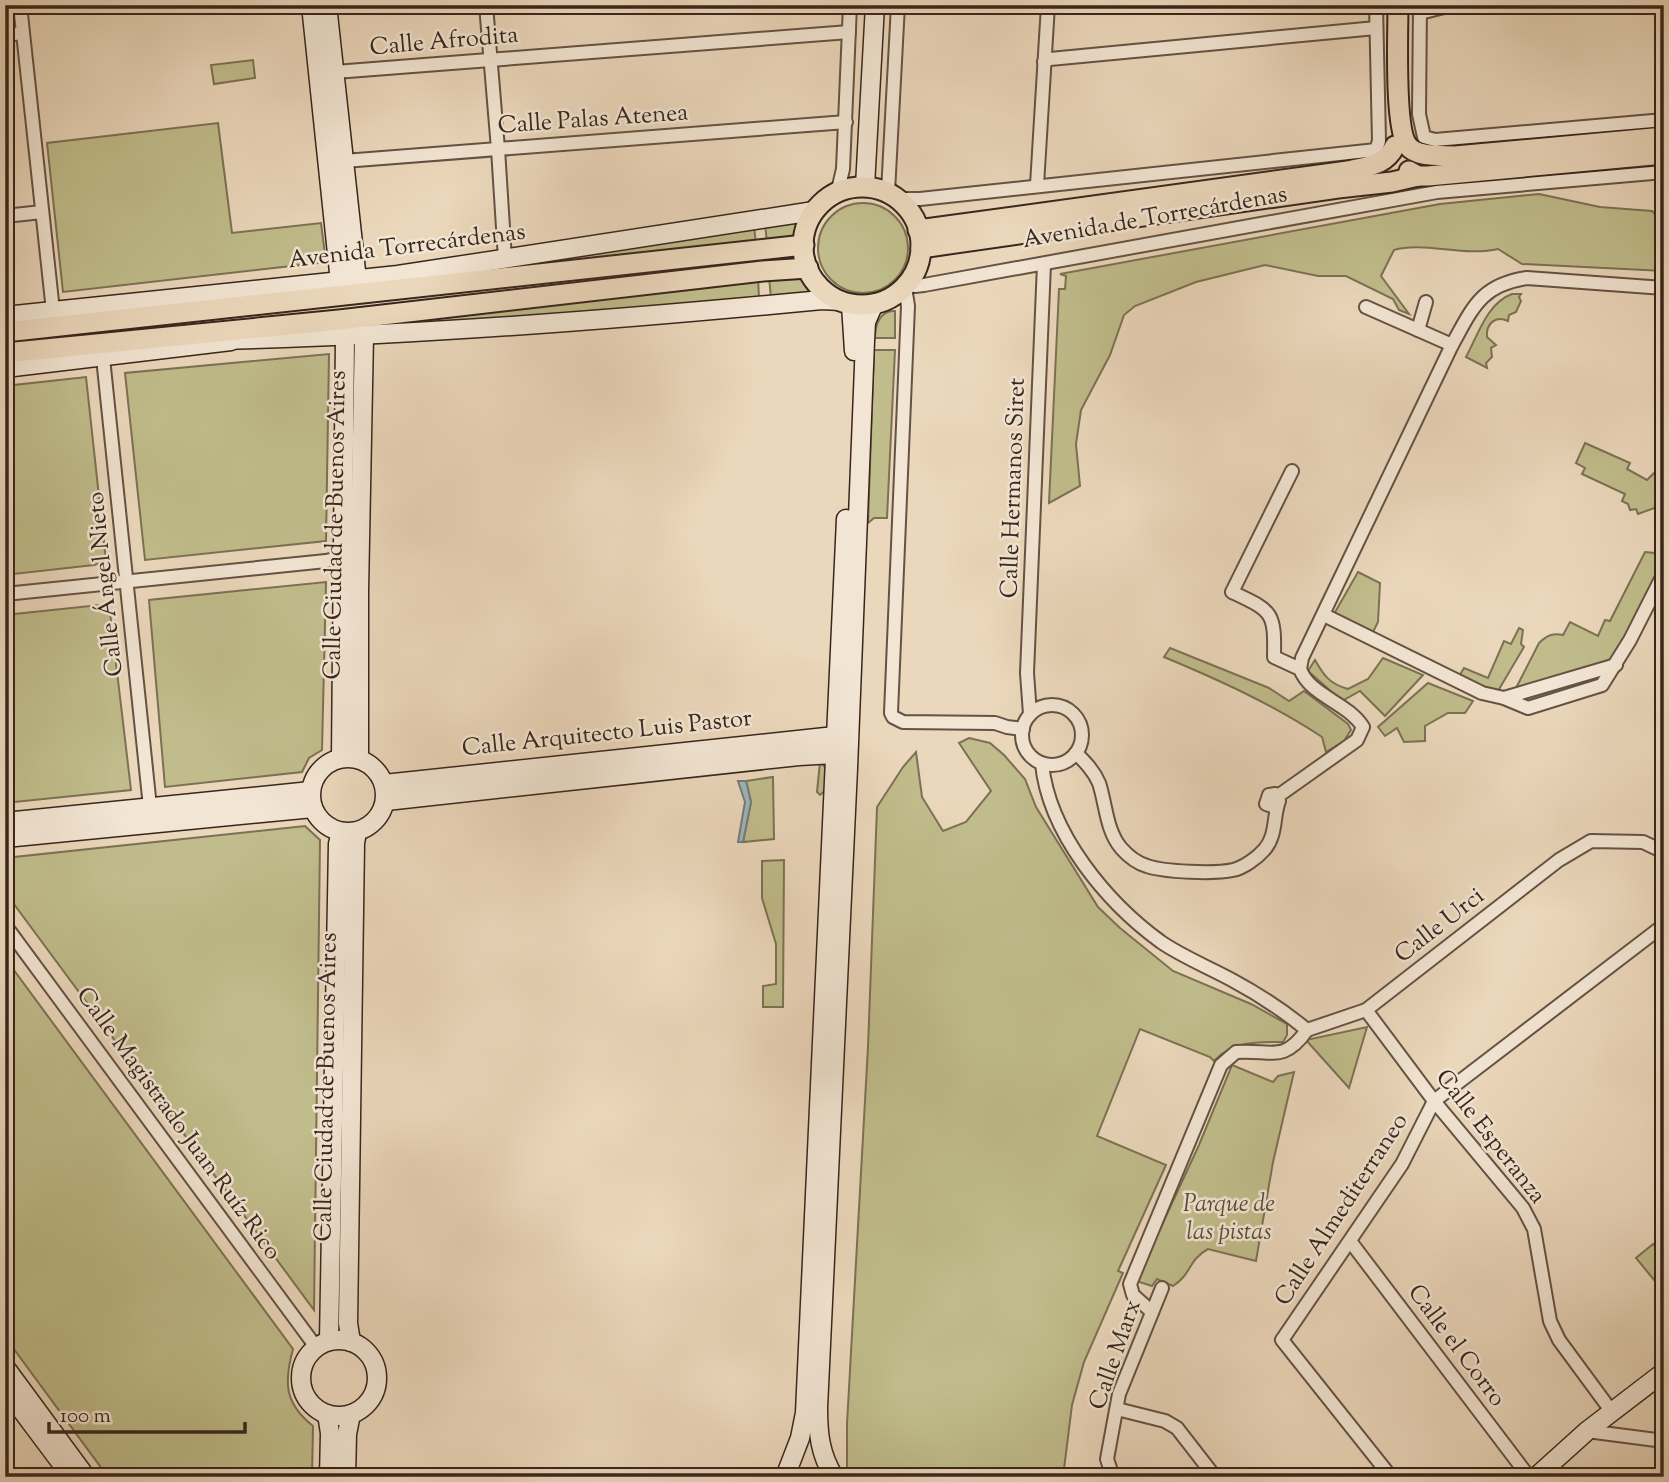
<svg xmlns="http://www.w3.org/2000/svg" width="1669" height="1482" font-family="'Sorts Mill Goudy',serif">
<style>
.green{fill:#c0bc8b;stroke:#7c7154;stroke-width:2}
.water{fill:#9eb6bc;stroke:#757c7c;stroke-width:2}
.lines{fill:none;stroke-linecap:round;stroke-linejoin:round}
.street-casing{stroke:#655244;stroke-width:16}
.secondary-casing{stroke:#38261d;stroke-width:21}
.primary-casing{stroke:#38261d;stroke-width:23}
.street{stroke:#f2e5d3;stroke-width:12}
.secondary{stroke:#f2e5d3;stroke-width:18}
.primary{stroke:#ebd7bb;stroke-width:19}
.labels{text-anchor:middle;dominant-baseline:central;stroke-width:5;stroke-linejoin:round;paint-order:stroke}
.street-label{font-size:24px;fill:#38261d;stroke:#f2e5d3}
.park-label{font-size:24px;font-style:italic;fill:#5a4c38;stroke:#f2e5d3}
</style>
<rect width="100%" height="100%" fill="#ebd7bb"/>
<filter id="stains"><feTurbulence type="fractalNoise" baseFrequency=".00286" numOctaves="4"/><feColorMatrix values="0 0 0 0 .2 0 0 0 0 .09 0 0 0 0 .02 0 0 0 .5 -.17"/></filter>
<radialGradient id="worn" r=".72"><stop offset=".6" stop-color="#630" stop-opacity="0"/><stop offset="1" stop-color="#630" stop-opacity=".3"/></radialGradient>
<g class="green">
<polygon points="253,60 255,78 214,84 211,65"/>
<polygon points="218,123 232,233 321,223 326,262 63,292 47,143"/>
<path d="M1539,194L1600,207L1652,211L1656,215L1664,216V271L1522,264L1498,249C1464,257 1423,241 1394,250L1381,276L1409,314L1399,310L1393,299L1346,276H1318L1265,265L1196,282L1135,306L1124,315L1110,355L1081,410L1076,444L1080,486L1049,503L1059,289H1065L1066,276L1060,274L1440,204Z"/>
<circle cx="863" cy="248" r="45"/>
<polygon points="799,221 794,237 767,242 765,225"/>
<polygon points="754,227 756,243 399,281"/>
<polygon points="799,276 812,293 771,298 769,277"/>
<polygon points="758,278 759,298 448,324 301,329"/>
<path d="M1512,294H1521L1519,297L1521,301L1516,312L1509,315L1508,321C1495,315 1486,324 1487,337L1496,345L1491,348L1492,357L1486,363L1487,368L1466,357C1478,335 1487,303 1512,294Z"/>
<path d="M895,311V338H875C875,325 880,310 895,311Z"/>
<polygon points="874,350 895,350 887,518 874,518 868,523"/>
<polygon points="329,354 326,541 145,560 125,373"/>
<polygon points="86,377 106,561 94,565 5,575 5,386"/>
<polygon points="1585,443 1630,463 1627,469 1647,480 1657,470 1664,473 1664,510 1657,507 1638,514 1636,509 1630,510 1628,504 1622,501 1625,494 1582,474 1585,468 1576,463"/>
<path d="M1645,552L1664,554V574L1602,685L1528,708L1515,690L1539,643C1547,635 1553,633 1563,635L1570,622L1598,636L1605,620L1610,621Z"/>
<polygon points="1358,572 1380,583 1378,622 1373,632 1334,614"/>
<polygon points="326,582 322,750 309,758 302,772 165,787 149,600"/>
<polygon points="109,604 131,790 5,803 5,615"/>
<polygon points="1519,628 1523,630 1521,644 1524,647 1498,691 1458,678 1464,668 1488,678 1504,641 1511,644"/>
<path d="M1170,648L1269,688L1289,701L1304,691L1348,724L1351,730L1344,741L1326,752L1322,737C1272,704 1219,680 1164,657Z"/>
<path d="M1383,658L1423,675L1385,716L1360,691L1342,701L1308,671L1315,660C1324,676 1330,684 1348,689L1368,679Z"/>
<polygon points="1428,683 1473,701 1465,713 1448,713 1425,726 1425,741 1404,742 1397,728 1385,736 1378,727"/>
<path d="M969,738L990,743L1004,755L1025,779L1036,807L1098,907L1120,928L1173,971L1251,1004L1287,1024V1035L1283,1042C1256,1042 1233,1041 1214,1061L1210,1057L1140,1029L1097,1136L1166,1165L1118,1271L1123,1273L1084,1362L1072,1405L1063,1477H853L847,1469V1424L868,1047L877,807L903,767L916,752L922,797L943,831L966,822L991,791L959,743Z"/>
<polygon points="820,762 828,770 827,789 820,795 817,792"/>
<polygon points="773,777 774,839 743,842 751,802 746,781"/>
<polygon points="305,826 320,840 314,1310 5,892 5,858"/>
<polygon points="784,860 783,1007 763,1007 763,986 776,984 776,944 762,898 762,861"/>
<path d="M5,958L293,1349C284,1382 284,1403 313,1426L312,1477H108L5,1337Z"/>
<polygon points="1367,1027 1349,1088 1306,1040"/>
<path d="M1232,1065L1273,1082L1278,1076L1294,1072L1273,1162L1256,1261L1208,1249C1188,1260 1192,1274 1173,1286L1157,1279L1152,1286L1136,1281L1199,1145Z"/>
<polygon points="1653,1244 1664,1255 1664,1292 1636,1258"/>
</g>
<polygon class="water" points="738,781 746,781 751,802 743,842 738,842 745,802"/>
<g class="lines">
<defs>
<g id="street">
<polyline points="20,5 53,311"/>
<polyline points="486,5 498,149 505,259"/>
<polyline points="1420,5 1419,114 1424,137 1435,140 1664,120"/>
<polyline points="1420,13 1452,5"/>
<polyline points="5,35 23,33"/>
<polyline points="1044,62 1050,59 1376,28"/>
<polyline points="335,72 849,32"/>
<polyline points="344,161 846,122"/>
<polyline points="1037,185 1048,5"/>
<polyline points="838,190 843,169 850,5"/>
<polyline points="888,192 898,5"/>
<polyline points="899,199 920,199 1376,150 1379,141 1376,5"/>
<polyline points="5,216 42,212"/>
<polyline points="909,282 915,286 924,285 1437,192 1664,172"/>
<polyline points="905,287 908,306 891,713 893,717 903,722 995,723 1007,727 1023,729"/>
<polyline points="1366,307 1452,345"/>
<polyline points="1418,330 1426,302"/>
<polyline points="103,358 150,807"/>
<polyline points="5,594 326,561 343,557"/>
<polyline points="1324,615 1482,693 1504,698 1528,708 1602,685 1630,640 1664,573"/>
<path d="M1300,669L1302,658L1452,345C1473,307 1481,285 1527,278L1664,288"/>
<polyline points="1504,698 1616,665"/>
<circle cx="1052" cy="735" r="30"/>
<polyline points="1030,714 1027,673 1044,264"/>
<path d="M1076,753C1085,762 1094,771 1099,783C1106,804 1106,830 1121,848C1128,856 1137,863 1147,866C1165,872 1214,874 1233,870C1243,868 1257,858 1264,850C1277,836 1273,816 1279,801L1275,794L1269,795L1266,804L1275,807"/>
<path d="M1042,764C1049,833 1106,902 1161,942C1183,957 1208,967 1232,980C1258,994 1284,1011 1307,1030C1283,1064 1271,1049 1236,1052L1221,1065L1130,1284L1133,1295L1152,1312"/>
<path d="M1278,796L1357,740L1363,727C1347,702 1310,696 1300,669L1274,657C1275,611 1272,611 1232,592L1292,471"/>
<polyline points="5,925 316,1347"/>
<polyline points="1366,1010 1434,1101 1523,1208 1534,1229 1550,1321 1559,1340 1612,1412"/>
<polyline points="1307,1030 1366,1010 1559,860 1591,841 1643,842 1664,852"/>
<polyline points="1350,1241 1529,1477"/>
<polyline points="1117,1409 1165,1421 1177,1428 1215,1477"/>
<polyline points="1587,1431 1664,1441"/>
<polyline points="1113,1477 1107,1459 1119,1394 1162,1288"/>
<polyline points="1391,1477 1282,1340 1402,1164 1434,1101 1664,925"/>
</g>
<g id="secondary">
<polyline points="311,5 340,282"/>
<polyline points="327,5 357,280"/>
<polyline points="865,186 875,5"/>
<polyline points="851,305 854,351"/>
<polyline points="5,316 398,275 814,211"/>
<path d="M221,340C422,335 622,319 822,300L841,301"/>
<polyline points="5,368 231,341"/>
<circle cx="348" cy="795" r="37"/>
<polyline points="341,758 345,336"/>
<polyline points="359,759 359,591 364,335"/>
<polyline points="384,784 835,736"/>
<polyline points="386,801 799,756 835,754"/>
<polyline points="5,822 311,791"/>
<polyline points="5,838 313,808"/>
<circle cx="339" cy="1378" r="38"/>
<polyline points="329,1341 338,844 341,832"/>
<polyline points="351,1342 348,1323 355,843 357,832"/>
<polyline points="5,1367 86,1477"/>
<polyline points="5,1388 68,1472"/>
<polyline points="327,1414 330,1433 329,1477"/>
<polyline points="346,1477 347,1434 351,1414"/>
<polyline points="785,1477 800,1438 805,1413 846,519"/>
<path d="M834,1477C820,1454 818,1434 818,1408L848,768L865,341L866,322L873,306"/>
<polyline points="1536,1477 1587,1431 1664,1372"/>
</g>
<g id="primary">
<path d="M1398,5C1398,31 1394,130 1408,146C1417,158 1442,155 1455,156L1664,137"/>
<polyline points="1409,171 1418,176 1428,176 1664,154"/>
<circle cx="862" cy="246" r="59"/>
<path d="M918,230L1348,171C1368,166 1385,166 1395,146"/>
<polyline points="921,248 1338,188 1392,182 1418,176"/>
<polyline points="5,332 804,245"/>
<polyline points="5,353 339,320 763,271 808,268"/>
</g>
</defs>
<use href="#street" class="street-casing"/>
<use href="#secondary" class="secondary-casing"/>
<use href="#primary" class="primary-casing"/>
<use href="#street" class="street"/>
<use href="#secondary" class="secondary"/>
<use href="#primary" class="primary"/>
</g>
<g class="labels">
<g class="street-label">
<text transform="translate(444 42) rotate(-5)">Calle Afrodita</text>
<text transform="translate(593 120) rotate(-4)">Calle Palas Atenea</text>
<text transform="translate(1155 218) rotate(-10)">Avenida de Torrecárdenas</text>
<text transform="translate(407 247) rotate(-7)">Avenida Torrecárdenas</text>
<text transform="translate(1014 488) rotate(-88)">Calle Hermanos Siret</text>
<text transform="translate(336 525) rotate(-89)">Calle Ciudad de Buenos Aires</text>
<text transform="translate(106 584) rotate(-96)">Calle Ángel Nieto</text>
<text transform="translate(607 734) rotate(-6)">Calle Arquitecto Luis Pastor</text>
<text transform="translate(1440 926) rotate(-38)">Calle Urci</text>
<text transform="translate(327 1087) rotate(-89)">Calle Ciudad de Buenos Aires</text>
<text transform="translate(178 1124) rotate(54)">Calle Magistrado Juan Ruíz Rico</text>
<text transform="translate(1490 1137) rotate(52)">Calle Esperanza</text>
<text transform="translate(1342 1210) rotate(-57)">Calle Almediterraneo</text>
<text transform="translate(1456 1346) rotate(53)">Calle el Corro</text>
<text transform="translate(1116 1355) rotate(-71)">Calle Marx</text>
</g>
<g class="park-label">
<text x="1229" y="1205">Parque de<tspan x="1229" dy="28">las pistas</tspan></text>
</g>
</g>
<rect width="1669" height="1482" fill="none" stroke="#ebd7bb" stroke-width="28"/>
<rect x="7" y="7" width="1655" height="1468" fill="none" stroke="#38261d" stroke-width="3.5"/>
<rect x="14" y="14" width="1641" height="1454" fill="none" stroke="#38261d" stroke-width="2"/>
<path d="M49 1422v10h196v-10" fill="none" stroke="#38261d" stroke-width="3.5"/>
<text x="60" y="1422" font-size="21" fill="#38261d" stroke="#f2e5d3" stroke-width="5" paint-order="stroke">100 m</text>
<rect width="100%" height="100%" filter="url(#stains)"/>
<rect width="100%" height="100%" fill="url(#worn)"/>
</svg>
